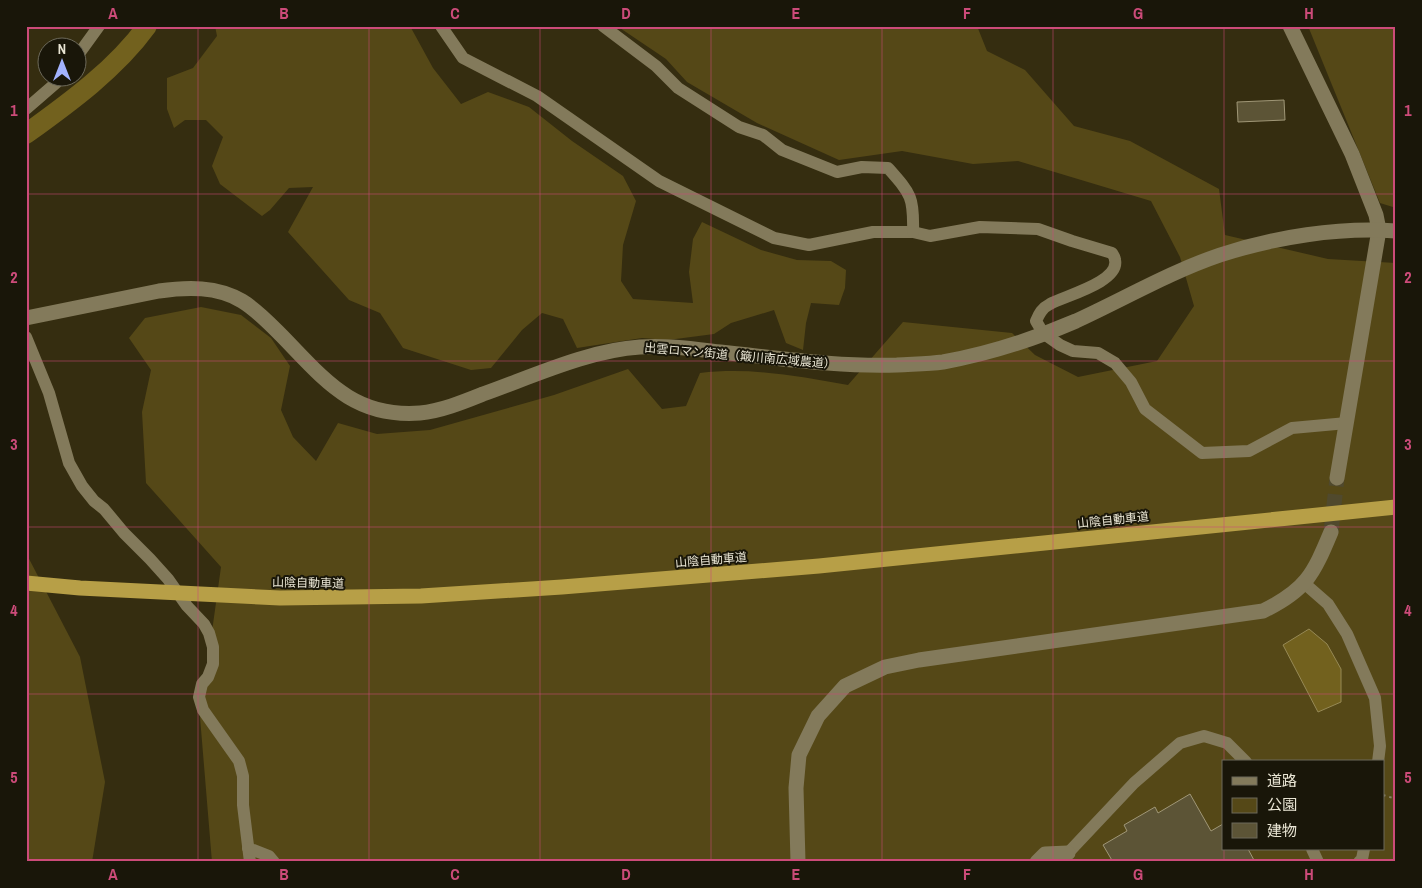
<svg xmlns="http://www.w3.org/2000/svg" width="1422" height="888" font-family="'Archivo Narrow','Noto Sans JP',sans-serif">
<style>
.green{fill:#554817;fill-rule:evenodd}
.water{fill:#72611e;stroke:#968955}
.lines{fill:none;stroke-linecap:round;stroke-linejoin:round}
.river{stroke:#72611e;stroke-width:20}
.building{fill:#5c5436;stroke:#a09777}
.secondary-tunnel{stroke:#50492d;stroke-width:15;stroke-dasharray:15 8;stroke-linecap:butt}
.path{stroke:#89836c;stroke-width:2;stroke-dasharray:2.5 4;stroke-linecap:butt}
.street{stroke:#837a5b;stroke-width:12}
.secondary{stroke:#837a5b;stroke-width:15}
.highway{stroke:#b79f47;stroke-width:15}
.grid{fill:none;stroke:#cc4b79;stroke-width:1;stroke-opacity:0.55}
.labels{text-anchor:middle;dominant-baseline:central;stroke-width:4;stroke-linejoin:round;paint-order:stroke}
.street-label{font-size:12px;fill:#e9e5d4;stroke:#191609}
.neatline{fill:none;stroke:#cc4b79;stroke-width:2}
.grid-label{font-size:16px;text-anchor:middle;font-weight:bold;fill:#cc4b79}
</style>
<rect width="100%" height="100%" fill="#352d10"/>
<g class="green">
<polygon points="215,26 410,26 433,68 461,104 488,92 529,107 572,141 623,176 636,201 623,245 621,281 633,299 693,303 689,272 693,239 702,222 761,250 797,260 831,261 846,270 845,288 839,305 811,303 806,323 803,350 786,343 774,310 731,323 714,334 668,340 642,338 577,348 563,319 542,313 522,330 491,368 471,370 403,348 380,313 349,300 288,232 313,187 289,188 270,210 262,216 220,184 212,166 223,137 206,120 185,120 174,128 167,109 167,78 193,68 217,36"/>
<path d="M617,26H977L987,51L1025,70L1074,126L1130,141L1219,189L1225,235L1328,259L1396,263V862H212L200,717L221,567L146,483L142,412L151,370L129,338L145,318L201,307L241,315L271,338L290,366L281,410L293,437L316,461L338,423L377,434L430,430L554,395L628,369L662,409L686,406L700,373C750,367 799,376 848,385L903,322L1012,333L1035,355L1078,377L1157,361L1194,306L1180,257L1151,201L1018,161L973,164L902,151L839,160L757,123L687,82L666,59ZM1223,762H1383V849H1223Z"/>
<polygon points="1308,26 1396,26 1396,208 1380,203"/>
<polygon points="26,553 80,657 105,782 92,862 26,862"/>
</g>
<polygon class="water" points="1309,629 1327,644 1341,669 1341,702 1318,712 1283,645"/>
<g class="lines">
<path class="river" d="M26,134C69,103 116,69 147,26"/>
</g>
<g class="building">
<polygon points="1284,100 1285,120 1238,122 1237,102"/>
<polygon points="1190,794 1211,831 1223,824 1223,849 1248,849 1255,862 1113,862 1103,845 1127,831 1124,825 1155,807 1158,813"/>
</g>
<g class="lines">
<polyline class="secondary-tunnel" points="1331,532 1337,478"/>
<polyline class="path" points="1383,795 1396,799"/>
<g class="street">
<path d="M441,26L463,58L537,96L659,181L774,238L809,245L873,232H913L930,236L980,227L1038,229L1072,241L1112,253C1113,255 1115,257 1115,260C1120,282 1064,296 1050,304C1042,308 1039,314 1036,321L1043,333L1060,345L1073,351L1098,353L1115,363L1131,382L1145,409L1202,453L1249,451L1292,428L1347,423"/>
<path d="M603,26L656,66L678,88L739,127L763,135L782,150L837,172L862,167L888,168C911,194 914,197 913,232"/>
<polyline points="78,55 99,26"/>
<polyline points="26,109 56,83 61,78"/>
<polyline points="26,337 49,393 69,463 82,486 94,501 104,509 124,533 150,559 168,579 187,606 204,624 209,633 213,647 213,664 208,677 202,684 199,697 203,710 239,761 243,776 243,805 250,862"/>
<polyline points="1304,583 1328,604 1347,634 1375,698 1380,746 1378,762"/>
<polyline points="248,848 269,856 274,862"/>
<polyline points="1312,849 1318,862"/>
<polyline points="1068,853 1134,783 1180,743 1204,736 1227,743 1246,762"/>
<polyline points="1359,862 1362,859 1364,849"/>
</g>
<g class="secondary">
<polyline points="1290,26 1352,154 1376,215 1379,230 1337,478"/>
<path d="M26,318L159,291C187,287 217,286 242,301C257,310 270,324 282,336C324,379 353,418 420,413C441,411 463,402 483,394C531,377 589,350 640,347C666,345 694,349 720,352C779,358 838,367 897,365C912,364 928,364 943,362C988,354 1034,339 1076,321C1124,299 1170,272 1220,255C1275,237 1338,227 1396,231"/>
<path d="M798,862L796,788L799,755L818,716L845,686L885,667L919,660L1263,611C1306,590 1313,575 1331,532"/>
<polyline points="1037,862 1045,854 1068,853"/>
</g>
<polyline class="highway" points="26,583 80,588 280,598 421,596 562,587 819,566 1396,507"/>
</g>
<path class="grid" d="M198,26V862M369,26V862M540,26V862M711,26V862M882,26V862M1053,26V862M1224,26V762M26,194H1396M26,361H1396M26,527H1396M26,694H1396M1224,849V862"/>
<g class="labels">
<g class="street-label">
<text transform="translate(740 356) rotate(5)">出雲ロマン街道（簸川南広域農道）</text>
<text transform="translate(1113 520) rotate(-6)">山陰自動車道</text>
<text transform="translate(711 560) rotate(-5)">山陰自動車道</text>
<text transform="translate(308 583) rotate(1)">山陰自動車道</text>
</g>
</g>
<rect width="1422" height="888" fill="none" stroke="#191609" stroke-width="55"/>
<rect x="1222" y="760" width="162" height="90" fill="#191609" stroke="#6c695a"/>
<rect x="1232" y="777" width="25" height="8" fill="#837a5b" stroke="#6c695a"/>
<text x="1267" y="786" font-size="15" fill="#e9e5d4">道路</text>
<rect x="1232" y="798" width="25" height="15" fill="#554817" stroke="#6c695a"/>
<text x="1267" y="810" font-size="15" fill="#e9e5d4">公園</text>
<rect x="1232" y="823" width="25" height="15" fill="#5c5436" stroke="#6c695a"/>
<text x="1267" y="836" font-size="15" fill="#e9e5d4">建物</text>
<g transform="translate(62 62)"><circle r="24" fill="#191609" stroke="#6c695a"/>
<path d="M0-4L9 19L0 12L-9 19Z" fill="#a2b2fd"/>
<text y="-8" font-size="14" font-weight="bold" text-anchor="middle" fill="#e9e5d4">N</text>
</g>
<rect x="28" y="28" width="1366" height="832" class="neatline"/>
<g class="grid-label">
<text x="113" y="19">A</text>
<text x="284" y="19">B</text>
<text x="455" y="19">C</text>
<text x="626" y="19">D</text>
<text x="796" y="19">E</text>
<text x="967" y="19">F</text>
<text x="1138" y="19">G</text>
<text x="1309" y="19">H</text>
<text x="14" y="116">1</text>
<text x="1408" y="116">1</text>
<text x="14" y="283">2</text>
<text x="1408" y="283">2</text>
<text x="14" y="450">3</text>
<text x="1408" y="450">3</text>
<text x="14" y="616">4</text>
<text x="1408" y="616">4</text>
<text x="14" y="783">5</text>
<text x="1408" y="783">5</text>
<text x="113" y="880">A</text>
<text x="284" y="880">B</text>
<text x="455" y="880">C</text>
<text x="626" y="880">D</text>
<text x="796" y="880">E</text>
<text x="967" y="880">F</text>
<text x="1138" y="880">G</text>
<text x="1309" y="880">H</text>
</g>
</svg>
